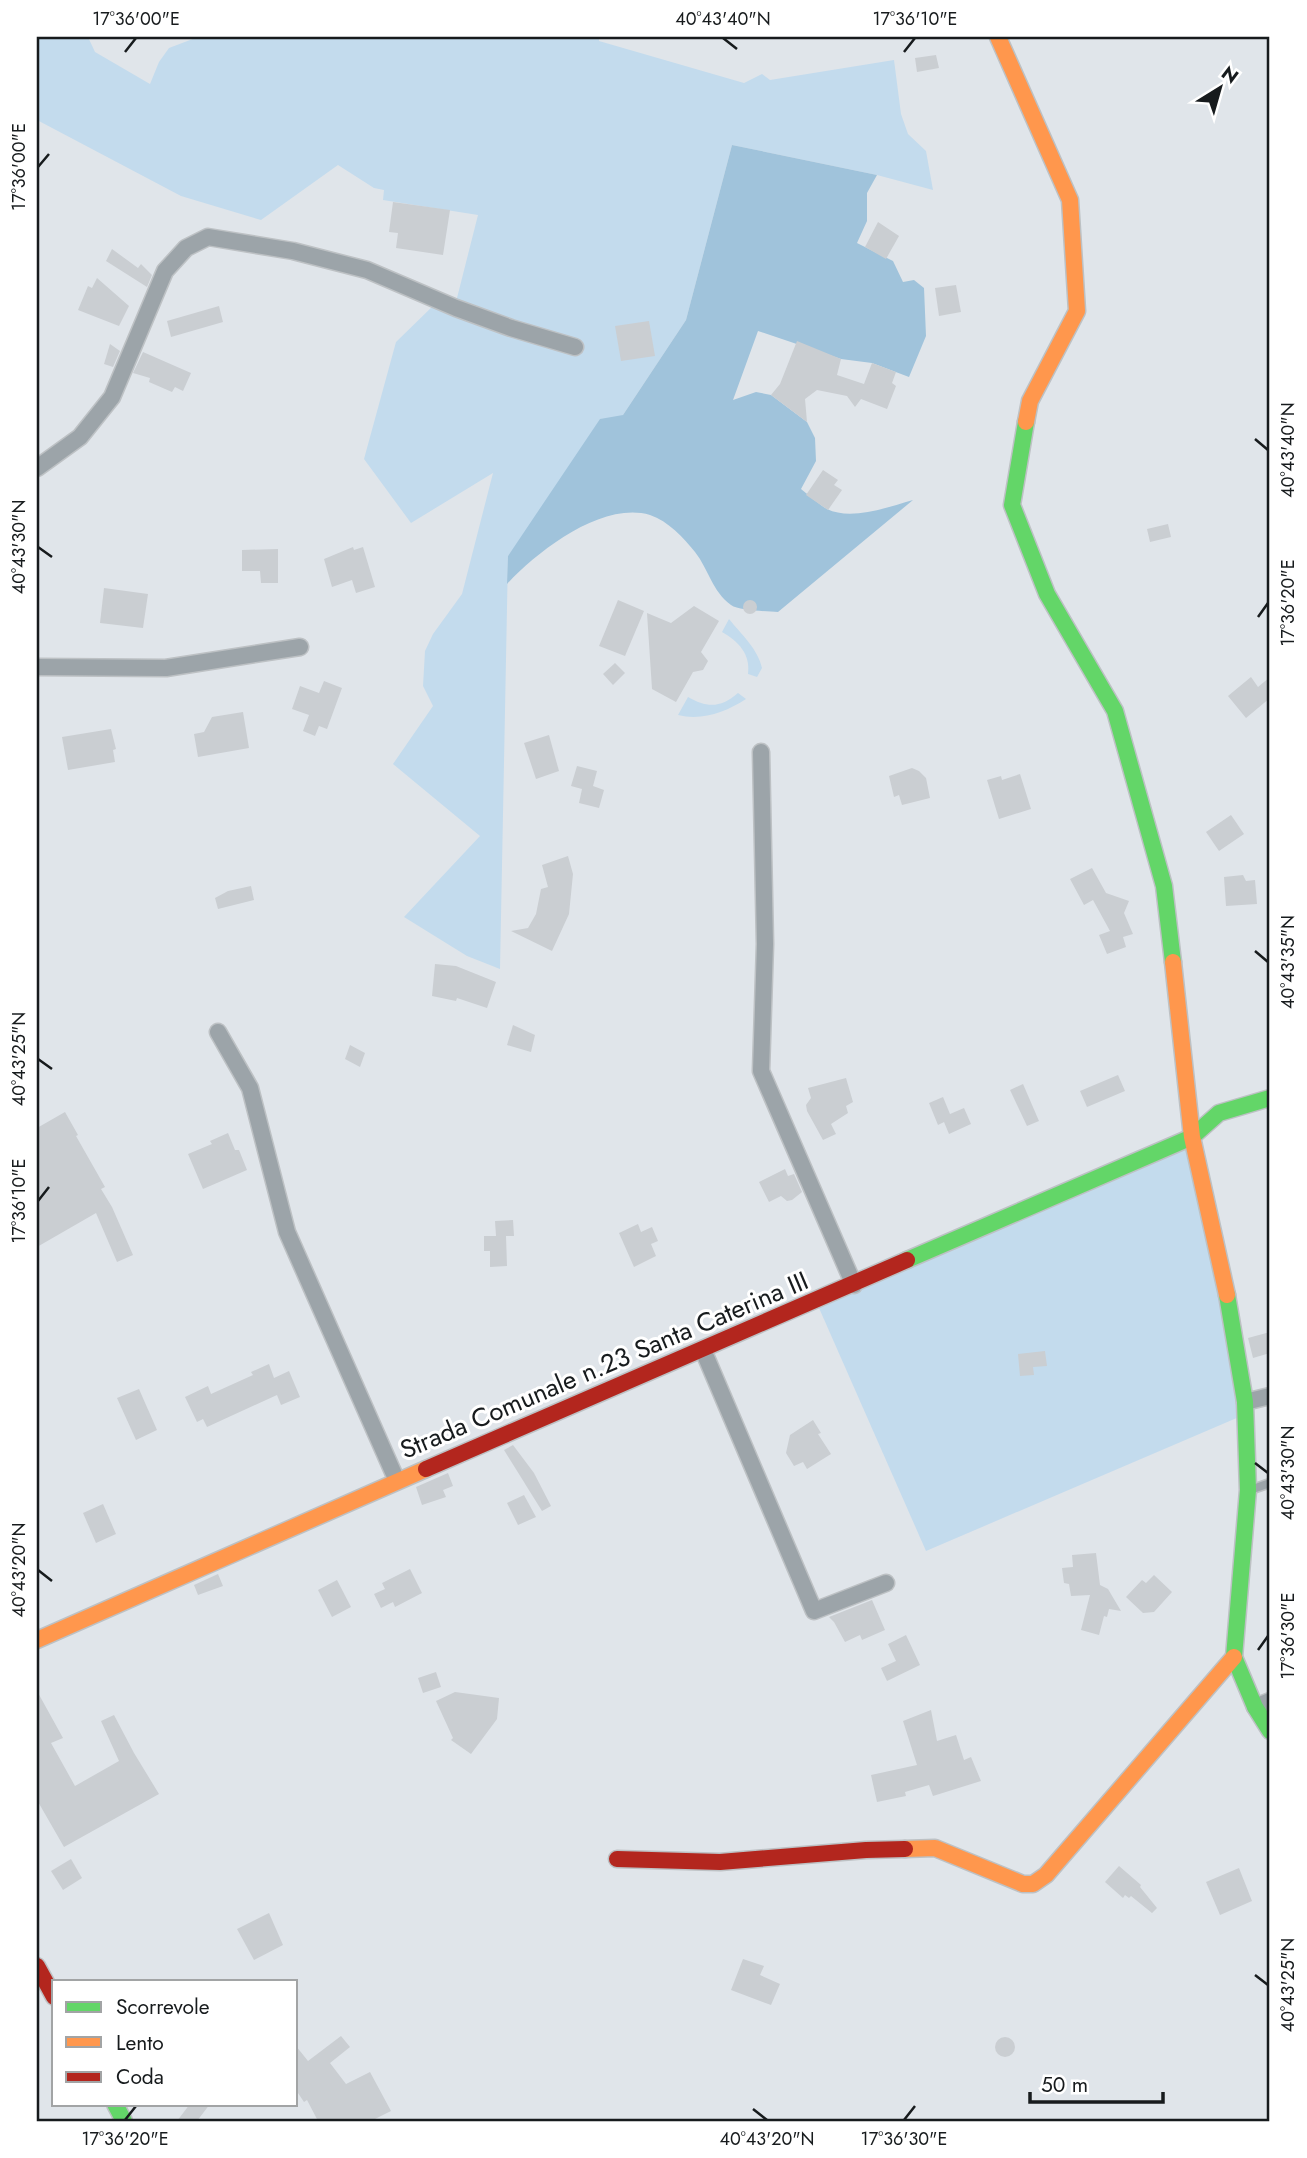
<svg xmlns="http://www.w3.org/2000/svg" width="1307" height="2158" font-family="Jost,sans-serif">
<style>
.green{fill:#c3dbed}
.forest{fill:#a0c3db}
.building{fill:#caced2}
.lines{fill:none;stroke-linecap:round;stroke-linejoin:round}
.lane-casing{stroke:#bdc1c4;stroke-width:11}
.street-casing{stroke:#bdc1c4;stroke-width:19}
.fast-casing{stroke:#bdc1c4;stroke-width:19}
.slow-casing{stroke:#bdc1c4;stroke-width:19}
.jam-casing{stroke:#bdc1c4;stroke-width:19}
.lane{stroke:#9ca4a9;stroke-width:8}
.street{stroke:#9ca4a9;stroke-width:16}
.fast{stroke:#63d668;stroke-width:16}
.slow{stroke:#ff974d;stroke-width:16}
.jam{stroke:#b3261e;stroke-width:16}
.ticks{fill:none;stroke:#171b1d;stroke-width:2.5}
.labels{text-anchor:middle;dominant-baseline:central;stroke-width:6;stroke-linejoin:round;paint-order:stroke}
.street-label{font-size:26px;fill:#171b1d;stroke:#fff}
.neatline{fill:none;stroke:#171b1d;stroke-width:2.5}
.ticks-label{font-size:18px;text-anchor:middle;fill:#171b1d}
</style>
<rect width="100%" height="100%" fill="#e0e5ea"/>
<g class="green">
<polygon points="37,37 88,37 95,52 150,84 159,62 169,48 198,37 599,37 599,41 744,83 762,74 770,80 894,60 901,114 908,134 926,151 933,190 877,175 732,145 686,320 623,415 508,556 500,969 467,956 404,917 480,836 393,764 433,706 423,686 425,651 433,634 462,594 493,473 411,523 364,459 396,342 435,304 450,309 457,298 478,215 383,200 384,190 374,188 338,165 261,220 181,196 37,120"/>
<path d="M729,619C741,634 758,649 762,668L757,677L748,674C751,654 738,641 722,632Z"/>
<path d="M738,693L746,699C726,712 702,721 678,715L688,697C707,708 721,708 738,693Z"/>
<polygon points="1192,1137 1239,1417 926,1551 819,1308"/>
</g>
<path class="forest" d="M732,145L877,175L867,193V221L857,243L893,261L903,282L914,280L924,288L926,336L909,377L872,363L841,359L758,331L733,400L756,392L771,395L807,422L815,438L816,461L801,489C809,495 818,504 827,509C851,521 889,507 913,500L778,612C767,611 739,611 731,605C712,591 709,570 695,552C684,538 668,521 650,515C602,501 538,551 507,584L508,556L600,419L623,415L686,320Z"/>
<g class="building">
<polygon points="936,55 939,68 917,72 915,58"/>
<polygon points="393,202 450,210 443,255 396,248 398,233 389,232"/>
<polygon points="878,222 899,236 886,259 865,247"/>
<polygon points="112,249 138,268 141,264 152,275 147,287 106,261"/>
<polygon points="97,278 129,306 119,326 78,310 88,286 92,288"/>
<polygon points="956,285 961,312 939,316 935,288"/>
<polygon points="219,306 223,322 171,337 167,321"/>
<polygon points="649,321 655,356 621,361 615,326"/>
<polygon points="797,341 841,359 837,375 864,384 872,363 896,372 892,383 896,386 887,409 861,399 855,407 847,396 817,390 805,399 807,422 771,395 780,384"/>
<polygon points="110,344 120,351 113,367 104,364"/>
<polygon points="143,352 191,373 183,391 175,387 172,392 149,382 150,378 133,373"/>
<polygon points="823,470 838,480 834,485 842,490 828,510 806,495"/>
<polygon points="1168,524 1171,537 1150,542 1147,529"/>
<polygon points="353,547 354,550 363,547 375,587 356,593 352,580 332,587 324,559"/>
<polygon points="278,549 278,583 261,583 260,571 242,571 242,550"/>
<polygon points="104,588 148,594 143,628 100,623"/>
<circle cx="750" cy="607" r="7"/>
<polygon points="618,600 644,611 625,656 599,646"/>
<polygon points="694,606 719,621 701,652 708,661 703,670 693,672 676,702 652,689 647,613 671,623"/>
<polygon points="615,663 625,673 613,685 603,674"/>
<polygon points="1251,677 1258,687 1270,677 1270,698 1246,718 1228,696"/>
<polygon points="324,681 342,688 327,729 319,726 315,736 303,731 309,715 292,709 300,686 319,693"/>
<polygon points="243,712 249,748 198,757 194,734 204,732 212,717"/>
<polygon points="111,729 116,749 113,750 115,762 68,770 62,737"/>
<polygon points="549,735 559,771 536,779 524,743"/>
<polygon points="577,766 597,771 593,786 604,790 599,808 579,803 582,789 571,786"/>
<polygon points="912,768 919,771 926,778 930,798 902,805 899,795 894,797 889,776"/>
<polygon points="1020,774 1031,809 999,819 987,780 1001,776 1002,780"/>
<polygon points="1231,815 1244,834 1219,851 1206,832"/>
<polygon points="568,856 573,874 569,914 552,951 511,931 528,928 536,914 541,889 548,887 542,865"/>
<polygon points="1092,868 1106,893 1129,901 1124,913 1133,934 1123,937 1126,947 1107,954 1099,935 1110,931 1093,900 1084,905 1070,879"/>
<polygon points="1243,875 1246,881 1255,880 1257,904 1226,906 1224,877"/>
<polygon points="251,886 254,900 218,909 215,898 228,891"/>
<polygon points="435,964 456,966 496,982 487,1008 457,998 456,1001 432,996"/>
<polygon points="513,1025 535,1035 531,1052 507,1045"/>
<polygon points="350,1045 365,1053 360,1067 345,1059"/>
<polygon points="1118,1075 1125,1091 1087,1107 1080,1091"/>
<polygon points="846,1078 853,1102 846,1106 848,1113 831,1124 836,1134 823,1140 807,1111 806,1105 811,1098 808,1088"/>
<polygon points="1023,1084 1039,1121 1027,1126 1010,1090"/>
<polygon points="943,1097 950,1114 964,1108 971,1124 949,1134 944,1122 938,1125 929,1103"/>
<polygon points="65,1112 78,1135 76,1136 105,1187 101,1189 112,1207 133,1255 117,1262 96,1213 37,1247 37,1128"/>
<polygon points="228,1133 235,1150 239,1150 247,1170 203,1189 188,1154 212,1144 210,1141"/>
<polygon points="785,1169 788,1176 794,1174 802,1192 792,1200 787,1201 781,1196 769,1202 759,1182"/>
<polygon points="513,1220 514,1236 496,1236 495,1221"/>
<polygon points="638,1224 641,1232 652,1227 658,1241 651,1244 656,1256 634,1267 619,1233"/>
<polygon points="484,1236 506,1236 507,1266 490,1267 490,1251 484,1251"/>
<polygon points="1270,1332 1270,1353 1253,1358 1248,1338"/>
<polygon points="1045,1351 1047,1366 1033,1367 1034,1375 1020,1376 1018,1354"/>
<polygon points="269,1364 274,1378 289,1371 300,1397 281,1405 277,1395 207,1427 203,1419 197,1422 185,1397 208,1386 211,1394 253,1375 251,1372"/>
<polygon points="139,1389 157,1430 136,1440 117,1398"/>
<polygon points="813,1420 821,1433 818,1434 831,1454 807,1469 803,1462 794,1466 786,1453 790,1435"/>
<polygon points="513,1445 534,1473 551,1506 542,1511 504,1450"/>
<polygon points="448,1473 453,1486 443,1490 446,1497 422,1505 416,1487"/>
<polygon points="524,1495 536,1517 518,1525 507,1503"/>
<polygon points="103,1504 116,1534 96,1543 83,1513"/>
<polygon points="1096,1553 1100,1585 1108,1589 1121,1611 1109,1609 1107,1617 1104,1616 1099,1635 1081,1630 1090,1595 1071,1596 1069,1584 1064,1583 1062,1568 1073,1567 1072,1555"/>
<polygon points="410,1569 422,1593 395,1607 393,1602 381,1608 374,1594 385,1589 382,1583"/>
<polygon points="218,1574 223,1586 198,1595 194,1585"/>
<polygon points="1154,1575 1172,1592 1154,1612 1143,1613 1126,1597 1142,1580 1146,1583"/>
<polygon points="337,1580 351,1607 332,1617 318,1590"/>
<polygon points="872,1600 885,1630 862,1640 860,1635 845,1642 834,1622 829,1617"/>
<polygon points="906,1635 920,1665 887,1681 881,1668 896,1661 888,1644"/>
<polygon points="436,1672 441,1687 423,1693 418,1678"/>
<polygon points="37,1691 63,1738 51,1743 75,1786 119,1761 101,1721 114,1715 134,1753 159,1794 64,1847 37,1800"/>
<polygon points="455,1692 499,1698 497,1719 471,1754 451,1740 453,1738 436,1701"/>
<polygon points="931,1710 937,1741 956,1735 964,1760 971,1757 981,1781 933,1796 929,1785 905,1792 906,1796 877,1802 871,1775 917,1765 903,1721"/>
<polygon points="71,1859 82,1878 63,1890 51,1871"/>
<polygon points="1119,1866 1141,1885 1140,1887 1157,1908 1152,1913 1131,1896 1129,1898 1125,1895 1123,1898 1105,1882"/>
<polygon points="1239,1868 1252,1901 1220,1915 1206,1882"/>
<polygon points="269,1913 283,1945 254,1960 237,1929"/>
<polygon points="743,1959 764,1966 760,1975 780,1984 771,2005 731,1990"/>
<polygon points="341,2036 350,2047 330,2063 346,2084 370,2072 391,2111 371,2121 318,2121 307,2100 304,2102 296,2090 296,2046 308,2061"/>
<circle cx="1005" cy="2047" r="10"/>
<polygon points="190,2104 210,2104 197,2121 177,2121"/>
</g>
<g class="lines">
<defs>
<polyline id="lane" points="1250,1490 1270,1483"/>
<g id="street">
<polyline points="37,468 80,437 112,397 165,271 186,248 208,237 293,251 367,270 456,308 511,328 575,347"/>
<polyline points="37,667 166,668 300,647"/>
<polyline points="761,752 765,944 761,1071 854,1285"/>
<polyline points="218,1032 250,1088 287,1232 397,1481"/>
<polyline points="703,1350 814,1611 886,1583"/>
<polyline points="1245,1402 1270,1396"/>
<polyline points="1255,1707 1270,1701"/>
</g>
<g id="fast">
<polyline points="1026,422 1012,505 1047,594 1115,711 1164,886 1173,962"/>
<polyline points="907,1260 1192,1137 1219,1113 1270,1098"/>
<polyline points="1227,1295 1245,1402 1248,1490 1234,1657 1255,1707 1270,1731"/>
<polyline points="115,2104 124,2121"/>
</g>
<g id="slow">
<polyline points="998,37 1070,200 1077,311 1030,401 1026,422"/>
<polyline points="1173,962 1192,1137 1227,1295"/>
<polyline points="37,1640 426,1469"/>
<polyline points="905,1849 935,1848 1023,1884 1033,1884 1046,1875 1234,1657"/>
</g>
<g id="jam">
<polyline points="426,1469 907,1260"/>
<polyline points="617,1859 720,1862 866,1850 905,1849"/>
<polyline points="37,1966 54,1997"/>
</g>
</defs>
<use href="#lane" class="lane-casing"/>
<use href="#street" class="street-casing"/>
<use href="#fast" class="fast-casing"/>
<use href="#slow" class="slow-casing"/>
<use href="#jam" class="jam-casing"/>
<use href="#lane" class="lane"/>
<use href="#street" class="street"/>
<use href="#fast" class="fast"/>
<use href="#slow" class="slow"/>
<use href="#jam" class="jam"/>
</g>
<path class="ticks" d="M723,38L737,49M125,52L136,38M904,52L915,38M38,167L49,154M1255,439L1268,450M38,547L52,557M1258,617L1268,603M1255,951L1268,962M38,1059L52,1069M38,1201L49,1187M1255,1463L1268,1473M38,1570L52,1581M1258,1650L1268,1636M1255,1975L1268,1985M753,2109L767,2120M125,2120L136,2106M904,2120L915,2106"/>
<g class="labels">
<g class="street-label">
<text transform="translate(604 1365) rotate(-23)">Strada Comunale n.23 Santa Caterina III</text>
</g>
</g>
<rect width="1307" height="2158" fill="none" stroke="#ffffff" stroke-width="77"/>
<rect x="52" y="1980" width="245" height="126" fill="#ffffff" stroke="#a2a4a5" stroke-width="2"/>
<rect x="66" y="2002" width="35" height="10" fill="#63d668" stroke="#a2a4a5" stroke-width="2"/>
<text x="116" y="2014" font-size="21" fill="#171b1d">Scorrevole</text>
<rect x="66" y="2037" width="35" height="10" fill="#ff974d" stroke="#a2a4a5" stroke-width="2"/>
<text x="116" y="2050" font-size="21" fill="#171b1d">Lento</text>
<rect x="66" y="2072" width="35" height="10" fill="#b3261e" stroke="#a2a4a5" stroke-width="2"/>
<text x="116" y="2084" font-size="21" fill="#171b1d">Coda</text>
<g transform="translate(1220 88) rotate(37)" stroke="#ffffff" stroke-width="5" paint-order="stroke">
<path d="M0-5L12 26L0 18L-12 26Z" fill="#171b1d"/>
<text y="-10" font-size="19" font-weight="bold" text-anchor="middle" fill="#171b1d">N</text>
</g>
<path d="M1030 2092v10h133v-10" fill="none" stroke="#171b1d" stroke-width="3.5"/>
<text x="1041" y="2092" font-size="21" fill="#171b1d" stroke="#ffffff" stroke-width="5" paint-order="stroke">50 m</text>
<rect x="38" y="38" width="1230" height="2082" class="neatline"/>
<g class="ticks-label">
<text x="136" y="25">17°36'00"E</text>
<text x="723" y="25">40°43'40"N</text>
<text x="915" y="25">17°36'10"E</text>
<text transform="translate(19 167) rotate(-90)" y="6">17°36'00"E</text>
<text transform="translate(1288 450) rotate(-90)" y="6">40°43'40"N</text>
<text transform="translate(19 547) rotate(-90)" y="6">40°43'30"N</text>
<text transform="translate(1288 603) rotate(-90)" y="6">17°36'20"E</text>
<text transform="translate(1288 962) rotate(-90)" y="6">40°43'35"N</text>
<text transform="translate(19 1059) rotate(-90)" y="6">40°43'25"N</text>
<text transform="translate(19 1201) rotate(-90)" y="6">17°36'10"E</text>
<text transform="translate(1288 1473) rotate(-90)" y="6">40°43'30"N</text>
<text transform="translate(19 1570) rotate(-90)" y="6">40°43'20"N</text>
<text transform="translate(1288 1636) rotate(-90)" y="6">17°36'30"E</text>
<text transform="translate(1288 1985) rotate(-90)" y="6">40°43'25"N</text>
<text x="125" y="2145">17°36'20"E</text>
<text x="767" y="2145">40°43'20"N</text>
<text x="904" y="2145">17°36'30"E</text>
</g>
</svg>
